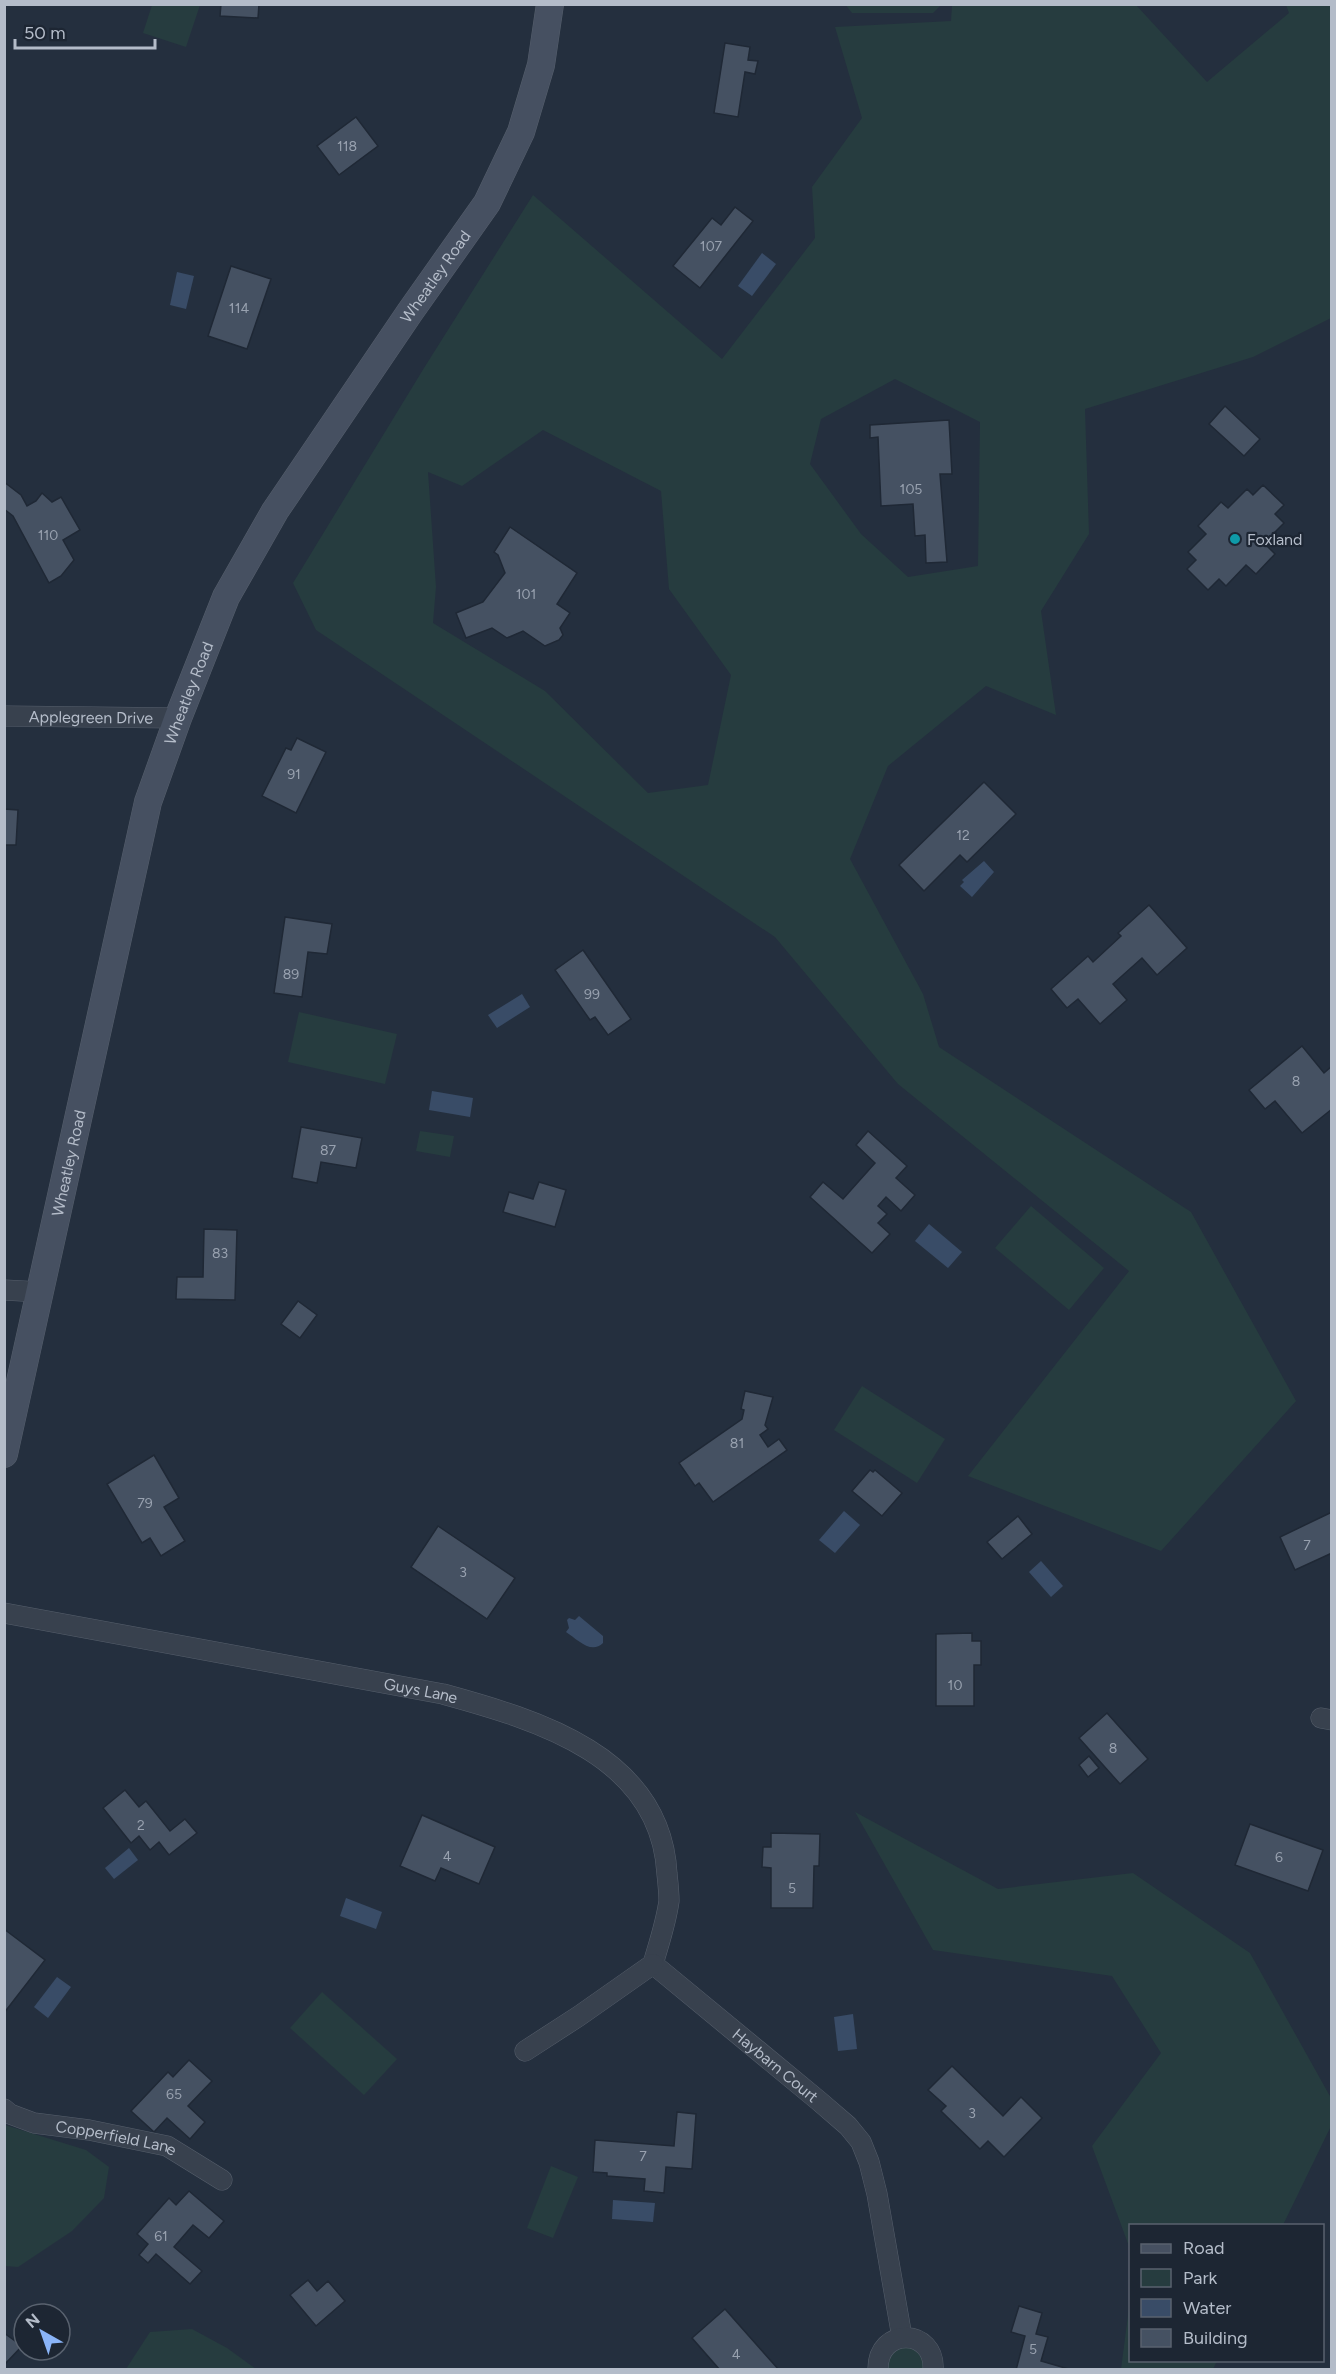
<svg xmlns="http://www.w3.org/2000/svg" width="1336" height="2374" font-family="Figtree,sans-serif">
<style>
.green{fill:#263c3f;fill-rule:evenodd}
.water{fill:#394c67}
.building{fill:#455162;stroke:#1f2835;stroke-width:1.5}
.lines{fill:none;stroke-linecap:round;stroke-linejoin:round}
.street-casing{stroke:#565f6c;stroke-width:21}
.secondary-casing{stroke:#565f6c;stroke-width:28}
.street{stroke:#38414e;stroke-width:20}
.secondary{stroke:#465061;stroke-width:27}
.culture-dot{fill:#0f9aa8;stroke:#1d2633;stroke-width:2}
.labels{text-anchor:middle;dominant-baseline:central;stroke-width:4.5;stroke-linejoin:round;paint-order:stroke}
.number-label{font-size:14px;fill:#98a1af}
.street-label{font-size:16px;fill:#b4bcc9;stroke:#1d2633}
.poi-label{font-size:16px;fill:#b4bcc9;stroke:#1d2633;text-anchor:start}
</style>
<rect width="100%" height="100%" fill="#242f3e"/>
<g class="green">
<polygon points="845,4 940,4 940,6 933,13 852,13"/>
<polygon points="152,5 200,5 186,47 143,33"/>
<path d="M952,5H1136L1207,82L1289,13L1286,5H1331V318L1253,357L1085,409L1089,534L1041,611L1056,715L986,686L888,766L850,859L923,994L939,1047L1191,1212L1296,1401L1161,1551L968,1476L1129,1271L898,1084L775,937L316,630L293,583L424,368L533,195L722,359L815,238L812,187L862,118L835,27L951,21ZM895,379L980,422L978,566L908,577L861,534L810,464L821,419ZM543,430L661,491L669,589L731,675L708,785L648,793L545,691L433,623L436,587L428,472L462,486Z"/>
<polygon points="299,1012 397,1034 385,1084 288,1062"/>
<polygon points="420,1131 454,1136 450,1157 416,1151"/>
<polygon points="1031,1206 1104,1268 1069,1310 995,1248"/>
<polygon points="862,1386 945,1439 917,1483 834,1430"/>
<polygon points="855,1812 998,1889 1133,1873 1250,1953 1331,2098 1331,2126 1283,2225 1130,2226 1130,2249 1092,2146 1161,2053 1112,1976 933,1950"/>
<polygon points="322,1992 397,2059 364,2095 290,2028"/>
<polygon points="5,2125 86,2150 109,2167 104,2198 72,2231 18,2267 5,2266"/>
<polygon points="551,2166 578,2177 553,2238 527,2228"/>
<polygon points="1130,2300 1130,2360 1217,2361 1213,2369 1121,2369"/>
<polygon points="192,2329 227,2348 256,2369 126,2369 150,2332"/>
<polygon points="901,2346 919,2350 926,2369 887,2369 890,2353"/>
</g>
<g class="water">
<polygon points="762,253 776,264 752,296 738,286"/>
<polygon points="177,272 194,276 186,309 170,305"/>
<polygon points="984,861 994,872 972,897 960,886 964,882 962,880"/>
<polygon points="522,994 530,1007 497,1028 488,1015"/>
<polygon points="432,1091 473,1098 470,1117 429,1110"/>
<polygon points="929,1224 962,1252 948,1268 915,1241"/>
<polygon points="844,1511 860,1525 835,1553 819,1540"/>
<polygon points="1041,1561 1063,1586 1051,1597 1029,1572"/>
<path d="M579,1616L603,1636V1643C591,1655 577,1639 566,1632L569,1628L567,1620L569,1618L575,1620Z"/>
<polygon points="129,1848 138,1860 114,1879 105,1868"/>
<polygon points="346,1898 382,1912 376,1929 340,1916"/>
<polygon points="57,1977 71,1987 48,2018 34,2007"/>
<polygon points="853,2014 857,2049 838,2051 834,2017"/>
<polygon points="613,2200 655,2203 653,2222 612,2219"/>
</g>
<g class="building">
<polygon points="221,4 259,4 258,18 220,16"/>
<polygon points="725,43 750,47 748,60 758,61 755,74 745,72 738,117 714,113"/>
<polygon points="356,117 378,146 339,175 317,146"/>
<polygon points="735,207 753,221 700,288 673,266 712,218 721,225"/>
<polygon points="231,266 271,279 247,349 208,336"/>
<polygon points="1225,406 1260,439 1244,456 1209,424"/>
<polygon points="949,420 952,474 940,474 947,562 926,563 925,535 915,536 913,504 881,506 878,437 870,438 870,425"/>
<polygon points="4,482 21,495 27,506 36,501 42,493 52,502 61,497 80,530 63,540 74,560 61,576 49,583 13,516 4,509"/>
<polygon points="1263,485 1284,505 1275,514 1284,523 1264,543 1275,554 1256,574 1246,565 1226,586 1219,579 1208,590 1187,569 1196,560 1188,552 1206,534 1198,526 1221,502 1228,508 1247,489 1253,495"/>
<polygon points="510,527 577,573 557,604 570,613 560,628 563,635 559,640 545,646 523,631 507,638 492,628 466,638 456,613 483,602 505,573 498,555 494,552"/>
<polygon points="297,738 326,752 296,813 262,796 286,748 291,750"/>
<polygon points="984,782 1016,814 967,862 960,855 924,891 899,865"/>
<polygon points="4,809 18,810 16,845 4,845"/>
<polygon points="1149,905 1187,948 1157,975 1142,958 1113,984 1127,1000 1100,1024 1078,999 1067,1008 1051,989 1088,956 1093,962 1121,936 1118,933"/>
<polygon points="285,917 332,924 327,954 308,952 302,997 274,993"/>
<polygon points="583,950 631,1019 608,1035 595,1017 590,1020 555,970"/>
<polygon points="1302,1046 1324,1073 1332,1066 1332,1109 1302,1133 1275,1101 1265,1109 1249,1090"/>
<polygon points="301,1127 362,1138 356,1168 321,1162 317,1183 292,1178"/>
<polygon points="868,1131 907,1166 896,1178 915,1195 901,1211 886,1197 878,1206 887,1214 878,1223 890,1234 872,1253 810,1197 823,1182 843,1199 875,1163 856,1145"/>
<polygon points="539,1182 566,1190 555,1227 503,1212 509,1192 533,1199"/>
<polygon points="204,1229 237,1230 235,1300 176,1299 177,1277 203,1277"/>
<polygon points="298,1301 317,1315 300,1338 281,1324"/>
<polygon points="745,1391 773,1397 765,1425 768,1429 760,1435 768,1447 779,1439 787,1450 713,1502 699,1483 695,1486 679,1463 742,1419 744,1410 741,1409"/>
<polygon points="154,1455 179,1498 164,1507 185,1541 161,1556 150,1538 142,1543 107,1484"/>
<polygon points="870,1470 873,1472 875,1470 902,1493 882,1516 852,1491"/>
<polygon points="1332,1512 1332,1553 1295,1570 1280,1537"/>
<polygon points="1018,1516 1032,1534 1002,1559 987,1542"/>
<polygon points="438,1526 515,1578 487,1619 411,1567"/>
<polygon points="972,1633 972,1641 981,1641 981,1665 974,1665 974,1706 936,1706 936,1634"/>
<polygon points="1107,1713 1148,1759 1120,1784 1079,1738"/>
<polygon points="1089,1756 1099,1768 1088,1777 1079,1765"/>
<polygon points="125,1790 139,1807 146,1801 170,1831 185,1819 197,1833 169,1855 159,1842 150,1850 139,1836 131,1843 103,1808"/>
<polygon points="422,1815 495,1847 479,1884 441,1868 435,1881 400,1866"/>
<polygon points="1250,1824 1323,1850 1308,1891 1235,1865"/>
<polygon points="771,1833 820,1834 819,1866 814,1866 813,1908 771,1908 771,1868 762,1867 763,1847 771,1847"/>
<polygon points="4,1929 45,1960 4,2013"/>
<polygon points="189,2060 212,2081 188,2106 205,2122 190,2139 167,2118 154,2132 131,2111 168,2072 173,2077"/>
<polygon points="952,2066 1003,2116 1021,2097 1042,2118 1004,2157 988,2141 980,2149 941,2111 946,2106 928,2090"/>
<polygon points="677,2112 696,2114 692,2169 666,2167 664,2193 644,2191 645,2179 607,2176 607,2173 593,2172 595,2140 674,2146"/>
<polygon points="189,2191 224,2221 209,2238 193,2225 174,2247 202,2271 190,2284 156,2254 148,2263 139,2255 148,2244 137,2234 169,2198 176,2205"/>
<polygon points="308,2280 317,2291 328,2281 345,2301 316,2326 290,2295"/>
<polygon points="1019,2306 1042,2313 1036,2334 1048,2337 1041,2361 1072,2370 1016,2370 1025,2336 1011,2332"/>
<polygon points="725,2309 779,2370 720,2370 692,2338"/>
<polygon points="4,2333 22,2346 4,2365"/>
</g>
<g class="lines">
<defs>
<g id="street">
<path id="s1" d="M4,716L178,718"/>
<polyline points="4,1290 41,1292"/>
<path id="s2" d="M4,1613L443,1694C538,1720 661,1756 667,1874C668,1883 669,1893 669,1901C666,1923 659,1943 653,1964"/>
<polyline points="1321,1718 1332,1720"/>
<path id="s3" d="M653,1964L819,2101L848,2126L861,2142L869,2162L877,2194L902,2337"/>
<polyline points="525,2051 579,2016 653,1964"/>
<path id="s4" d="M4,2109L10,2114L34,2123L89,2130L167,2146L222,2180"/>
<path d="M878,2370C877,2326 936,2328 933,2370"/>
</g>
<g id="secondary">
<path id="s5" d="M4,1454L148,802L178,718L226,597L275,511L410,312L487,203L521,132L541,65L550,4"/>
</g>
</defs>
<use href="#street" class="street-casing"/>
<use href="#secondary" class="secondary-casing"/>
<use href="#street" class="street"/>
<use href="#secondary" class="secondary"/>
</g>
<circle class="culture-dot" cx="1235" cy="539" r="6"/>
<g class="labels">
<g class="number-label">
<text x="347" y="146">118</text>
<text x="711" y="246">107</text>
<text x="239" y="308">114</text>
<text x="911" y="489">105</text>
<text x="48" y="535">110</text>
<text x="526" y="594">101</text>
<text x="294" y="774">91</text>
<text x="963" y="835">12</text>
<text x="291" y="974">89</text>
<text x="592" y="994">99</text>
<text x="1296" y="1081">8</text>
<text x="328" y="1150">87</text>
<text x="220" y="1253">83</text>
<text x="737" y="1443">81</text>
<text x="145" y="1503">79</text>
<text x="1307" y="1545">7</text>
<text x="463" y="1572">3</text>
<text x="955" y="1685">10</text>
<text x="1113" y="1748">8</text>
<text x="141" y="1825">2</text>
<text x="447" y="1856">4</text>
<text x="1279" y="1857">6</text>
<text x="792" y="1888">5</text>
<text x="174" y="2094">65</text>
<text x="972" y="2113">3</text>
<text x="643" y="2156">7</text>
<text x="161" y="2236">61</text>
<text x="1033" y="2349">5</text>
<text x="736" y="2354">4</text>
</g>
<g class="street-label">
<text stroke="none"><textPath href="#s5" startOffset="1270">Wheatley Road</textPath></text>
<text stroke="none"><textPath href="#s5" startOffset="784">Wheatley Road</textPath></text>
<text stroke="none"><textPath href="#s1" startOffset="87">Applegreen Drive</textPath></text>
<text stroke="none"><textPath href="#s5" startOffset="298">Wheatley Road</textPath></text>
<text stroke="none"><textPath href="#s2" startOffset="424">Guys Lane</textPath></text>
<text stroke="none"><textPath href="#s3" startOffset="159">Haybarn Court</textPath></text>
<text stroke="none"><textPath href="#s4" startOffset="117">Copperfield Lane</textPath></text>
</g>
<g class="poi-label">
<text x="1247" y="539">Foxland</text>
</g>
</g>
<rect width="1336" height="2374" fill="none" stroke="#b4bcc9" stroke-width="12"/>
<rect x="1129" y="2224" width="195" height="138" fill="#1d2633" stroke="#59626f" stroke-width="1.5"/>
<rect x="1141" y="2244" width="30" height="9" fill="#465061" stroke="#59626f" stroke-width="1.5"/>
<text x="1183" y="2254" font-size="18" fill="#b4bcc9">Road</text>
<rect x="1141" y="2269" width="30" height="18" fill="#263c3f" stroke="#59626f" stroke-width="1.5"/>
<text x="1183" y="2284" font-size="18" fill="#b4bcc9">Park</text>
<rect x="1141" y="2299" width="30" height="18" fill="#394c67" stroke="#59626f" stroke-width="1.5"/>
<text x="1183" y="2314" font-size="18" fill="#b4bcc9">Water</text>
<rect x="1141" y="2329" width="30" height="18" fill="#455162" stroke="#59626f" stroke-width="1.5"/>
<text x="1183" y="2344" font-size="18" fill="#b4bcc9">Building</text>
<g transform="translate(42 2332) rotate(320)"><circle r="28" fill="#1d2633" stroke="#59626f" stroke-width="1.5"/>
<path d="M0-4.5L10 22L0 15L-10 22Z" fill="#8ab4f8"/>
<text y="-9" font-size="16" font-weight="bold" text-anchor="middle" fill="#b4bcc9">N</text>
</g>
<path d="M15 39v9h140v-9" fill="none" stroke="#b4bcc9" stroke-width="3"/>
<text x="24" y="39" font-size="18" fill="#b4bcc9" stroke="#1d2633" stroke-width="4.5" paint-order="stroke">50 m</text>
</svg>
